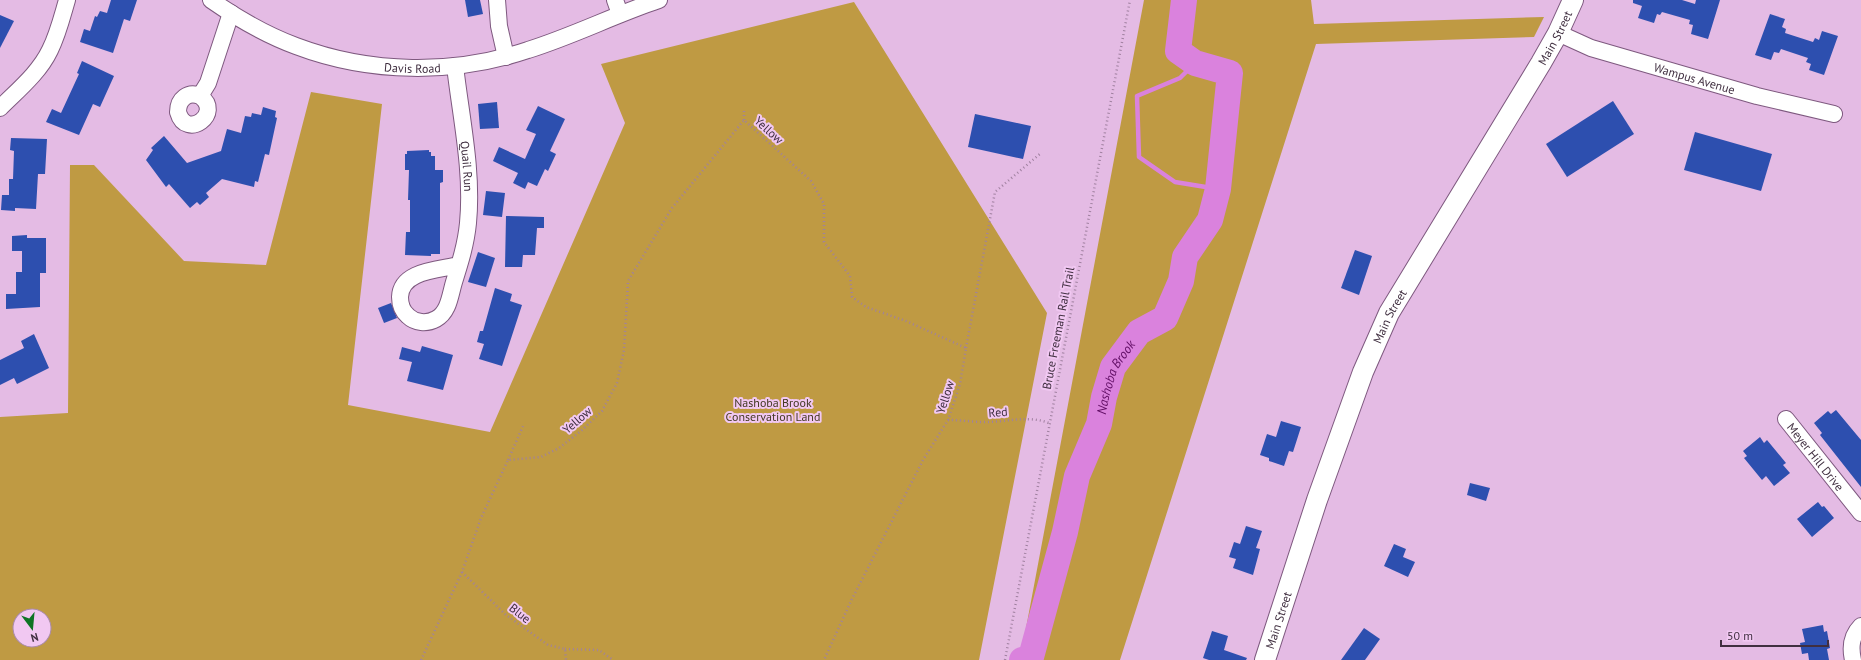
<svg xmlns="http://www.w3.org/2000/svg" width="1861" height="660" font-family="'PT Sans',sans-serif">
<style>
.green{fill:#bf9a43;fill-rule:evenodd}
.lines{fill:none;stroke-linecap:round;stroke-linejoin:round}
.stream{stroke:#da82dd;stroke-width:4.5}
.river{stroke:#da82dd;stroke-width:26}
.building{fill:#2d4faf}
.minor-casing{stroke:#7e597f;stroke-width:18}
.major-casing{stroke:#7e597f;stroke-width:22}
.path{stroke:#a081a0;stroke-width:2.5;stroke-dasharray:1 3;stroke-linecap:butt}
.minor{stroke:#fff;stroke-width:16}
.major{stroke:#fff;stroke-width:20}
.labels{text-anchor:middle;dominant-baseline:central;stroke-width:4;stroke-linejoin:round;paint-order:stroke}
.street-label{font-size:12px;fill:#402f40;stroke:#f1c8f2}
.park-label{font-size:12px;fill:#443a24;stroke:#f1c8f2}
.water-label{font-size:13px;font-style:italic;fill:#600d64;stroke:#f1c8f2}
</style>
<rect width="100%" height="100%" fill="#e4bbe4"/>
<g class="green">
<polygon points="1144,0 1311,0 1314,24 1544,17 1534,37 1316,44 1120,660 1020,660"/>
<path d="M854,2L1047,313L979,660H0V417L68,413L70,165H94L184,261L266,265L311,92L382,104L348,405L490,432L625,123L601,64ZM20,616H44V640H20Z"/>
</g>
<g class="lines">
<polyline class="stream" points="1195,63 1180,78 1137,96 1139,157 1175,182 1218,189"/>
<path class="river" id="s1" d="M1022,660L1031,657L1065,532L1077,476L1099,424L1104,397L1113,367L1139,332L1165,318L1181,281L1185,257L1210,220L1218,189L1230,73L1195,63L1178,51L1184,0"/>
</g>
<g class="building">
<polygon points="111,0 137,0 130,21 124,19 113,53 80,42 84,29 90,31 95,16 97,17 100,11 107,13"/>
<polygon points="465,0 480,0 483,14 468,17"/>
<polygon points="1633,0 1682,0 1695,4 1696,0 1720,0 1708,39 1691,34 1693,25 1689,24 1690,20 1662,12 1660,15 1657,14 1654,23 1638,18 1642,6 1633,3"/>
<polygon points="1770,14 1785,19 1782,27 1786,29 1785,33 1813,42 1815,38 1819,40 1822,31 1838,36 1824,75 1809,70 1811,64 1806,62 1808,58 1781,49 1779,53 1774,52 1771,60 1755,55"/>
<polygon points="0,15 14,21 0,48"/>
<polygon points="82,61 114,76 100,107 93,104 79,135 46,122 52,109 61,113 79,74 77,73"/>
<polygon points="1613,101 1634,134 1567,177 1546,144"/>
<polygon points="497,102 499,128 480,129 478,104"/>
<polygon points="538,106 565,119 550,151 556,154 548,171 545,169 537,186 528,182 525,189 513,183 518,173 493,161 499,147 525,159 536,134 526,130"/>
<polygon points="263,107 276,111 275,117 277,118 269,155 265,154 258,182 255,181 254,187 222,179 206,193 209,197 200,205 197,202 190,208 169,184 166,187 146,160 153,150 151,148 164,136 187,163 221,151 227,129 241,133 245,116 251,117 252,113 261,115"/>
<polygon points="975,114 1031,126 1023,159 968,147"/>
<polygon points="1695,132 1772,154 1761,191 1684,170"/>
<polygon points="11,138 47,139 45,174 38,174 36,209 15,208 15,211 1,210 2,195 9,195 9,179 13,179 14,151 10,150"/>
<polygon points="429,150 429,152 431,152 431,156 435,156 435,170 443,170 443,182 440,183 440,254 431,254 431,256 405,255 406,232 410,232 410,200 408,200 409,170 405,170 405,154 407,154 407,151"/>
<polygon points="486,191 505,193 502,217 483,215"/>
<polygon points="506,216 544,217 544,228 537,228 535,255 523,255 522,267 505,267"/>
<polygon points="27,235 27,238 46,238 46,273 40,273 40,307 6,309 6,294 16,294 16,272 22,272 22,251 12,251 12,236"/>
<polygon points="1355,250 1372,256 1359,295 1341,288"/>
<polygon points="478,252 495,258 486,287 468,282"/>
<polygon points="495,288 512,294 510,301 522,305 502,366 479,359 484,344 477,342 480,331 483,331"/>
<polygon points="391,303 397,318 384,323 378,308"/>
<polygon points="34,334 49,368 17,384 14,378 0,385 0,360 24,348 21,341"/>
<polygon points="422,346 453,355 443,390 407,381 412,362 399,359 402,347 420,352"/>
<polygon points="1836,410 1861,440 1861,487 1820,435 1822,433 1814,423 1828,411 1831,414"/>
<polygon points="1281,421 1301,427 1293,452 1289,451 1284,466 1269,461 1269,458 1260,455 1267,434 1276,437"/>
<polygon points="1760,437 1764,443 1767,440 1786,463 1783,465 1790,473 1774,486 1766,476 1762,480 1744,458 1747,456 1743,451"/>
<polygon points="1470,483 1490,488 1486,501 1467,495"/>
<polygon points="1818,502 1822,507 1824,506 1834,518 1812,537 1797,519"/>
<polygon points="1246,526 1262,531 1256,548 1260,549 1253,575 1233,568 1236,559 1229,557 1234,542 1240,544"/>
<polygon points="1394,544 1406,549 1403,557 1415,562 1408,577 1384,566"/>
<polygon points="1823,625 1824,632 1827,631 1830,648 1827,649 1829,660 1809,660 1808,653 1802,654 1800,643 1805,642 1802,629"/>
<polygon points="1364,628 1380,639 1365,660 1341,660"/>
<polygon points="1212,631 1228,636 1224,650 1247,658 1246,660 1209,660 1203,658"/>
</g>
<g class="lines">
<defs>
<g id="minor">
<path id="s2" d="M211,0C237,18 266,35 296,46C370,74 454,75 528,50C573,36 614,15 659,0"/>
<polyline points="497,0 499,26 506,57"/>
<polyline points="615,0 620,14"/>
<path id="s3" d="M1558,33L1591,48L1757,96L1834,114"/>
<path id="s4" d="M455,66C461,118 473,171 468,223C466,244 460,263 454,282C450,295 449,312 436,319C427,324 415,323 408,316C402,311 400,304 400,297C401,270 440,270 459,265"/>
<path d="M200,96C188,91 178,99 178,112C186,141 224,113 200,96L208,83L231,13"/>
<path d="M0,108C18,90 39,73 50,50C58,34 62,17 67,0"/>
<path id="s5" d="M1786,419L1861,513"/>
<path d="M1853,660C1850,647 1851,636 1861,626"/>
</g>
<g id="major">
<path id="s6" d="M1265,660L1317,500L1363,372L1389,313L1541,63L1558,33L1573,0"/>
</g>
</defs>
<use href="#minor" class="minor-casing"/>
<use href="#major" class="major-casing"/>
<g class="path">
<polyline points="744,120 744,111"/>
<polyline points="966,348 995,192 1041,153"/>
<path d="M948,420C960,420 973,422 985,422C1007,422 1028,415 1049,423"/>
<polyline points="508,460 524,424"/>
<polyline points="462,572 506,615 548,645 565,649 566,660"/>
<polyline points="565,649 599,650 613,660"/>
<polyline points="421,660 462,572 481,518 508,460 541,457 559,448 581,431 602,411 617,383 624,350 628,281 672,208 744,120 811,181 824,204 824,242 850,276 852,297 866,307 906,321 966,348 960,384 948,420 923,460 851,601 824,660"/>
<polyline points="1005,660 1130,0"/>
</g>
<use href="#minor" class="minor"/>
<use href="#major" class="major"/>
</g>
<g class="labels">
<g class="street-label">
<text stroke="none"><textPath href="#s6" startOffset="690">Main Street</textPath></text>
<text stroke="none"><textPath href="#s2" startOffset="216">Davis Road</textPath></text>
<text stroke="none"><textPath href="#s3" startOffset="144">Wampus Avenue</textPath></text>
<text transform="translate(769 130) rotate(42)">Yellow</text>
<text stroke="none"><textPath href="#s4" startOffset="101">Quail Run</textPath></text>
<text stroke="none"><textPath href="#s6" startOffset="366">Main Street</textPath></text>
<text transform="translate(1058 328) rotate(-79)">Bruce Freeman Rail Trail</text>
<text transform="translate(945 397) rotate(-72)">Yellow</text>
<text transform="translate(998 412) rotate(-5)">Red</text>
<text transform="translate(577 420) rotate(-41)">Yellow</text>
<text stroke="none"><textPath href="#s5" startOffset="48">Meyer Hill Drive</textPath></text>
<text transform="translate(520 613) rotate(38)">Blue</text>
<text stroke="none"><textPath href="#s6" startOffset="42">Main Street</textPath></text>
</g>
<g class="park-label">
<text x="773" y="402">Nashoba Brook<tspan x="773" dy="14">Conservation Land</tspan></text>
</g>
<g class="water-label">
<text stroke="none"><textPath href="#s1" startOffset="303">Nashoba Brook</textPath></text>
</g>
</g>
<g transform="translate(32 628) rotate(164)"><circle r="19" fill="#f1c8f2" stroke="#aa8bab"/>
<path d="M0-3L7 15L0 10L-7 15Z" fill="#0e7425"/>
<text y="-6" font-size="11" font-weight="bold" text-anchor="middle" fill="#402f40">N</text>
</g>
<path d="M1721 640v6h107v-6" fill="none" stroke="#402f40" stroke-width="2"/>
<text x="1727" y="640" font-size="12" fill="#402f40" stroke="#f1c8f2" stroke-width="3" paint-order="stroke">50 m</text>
</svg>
